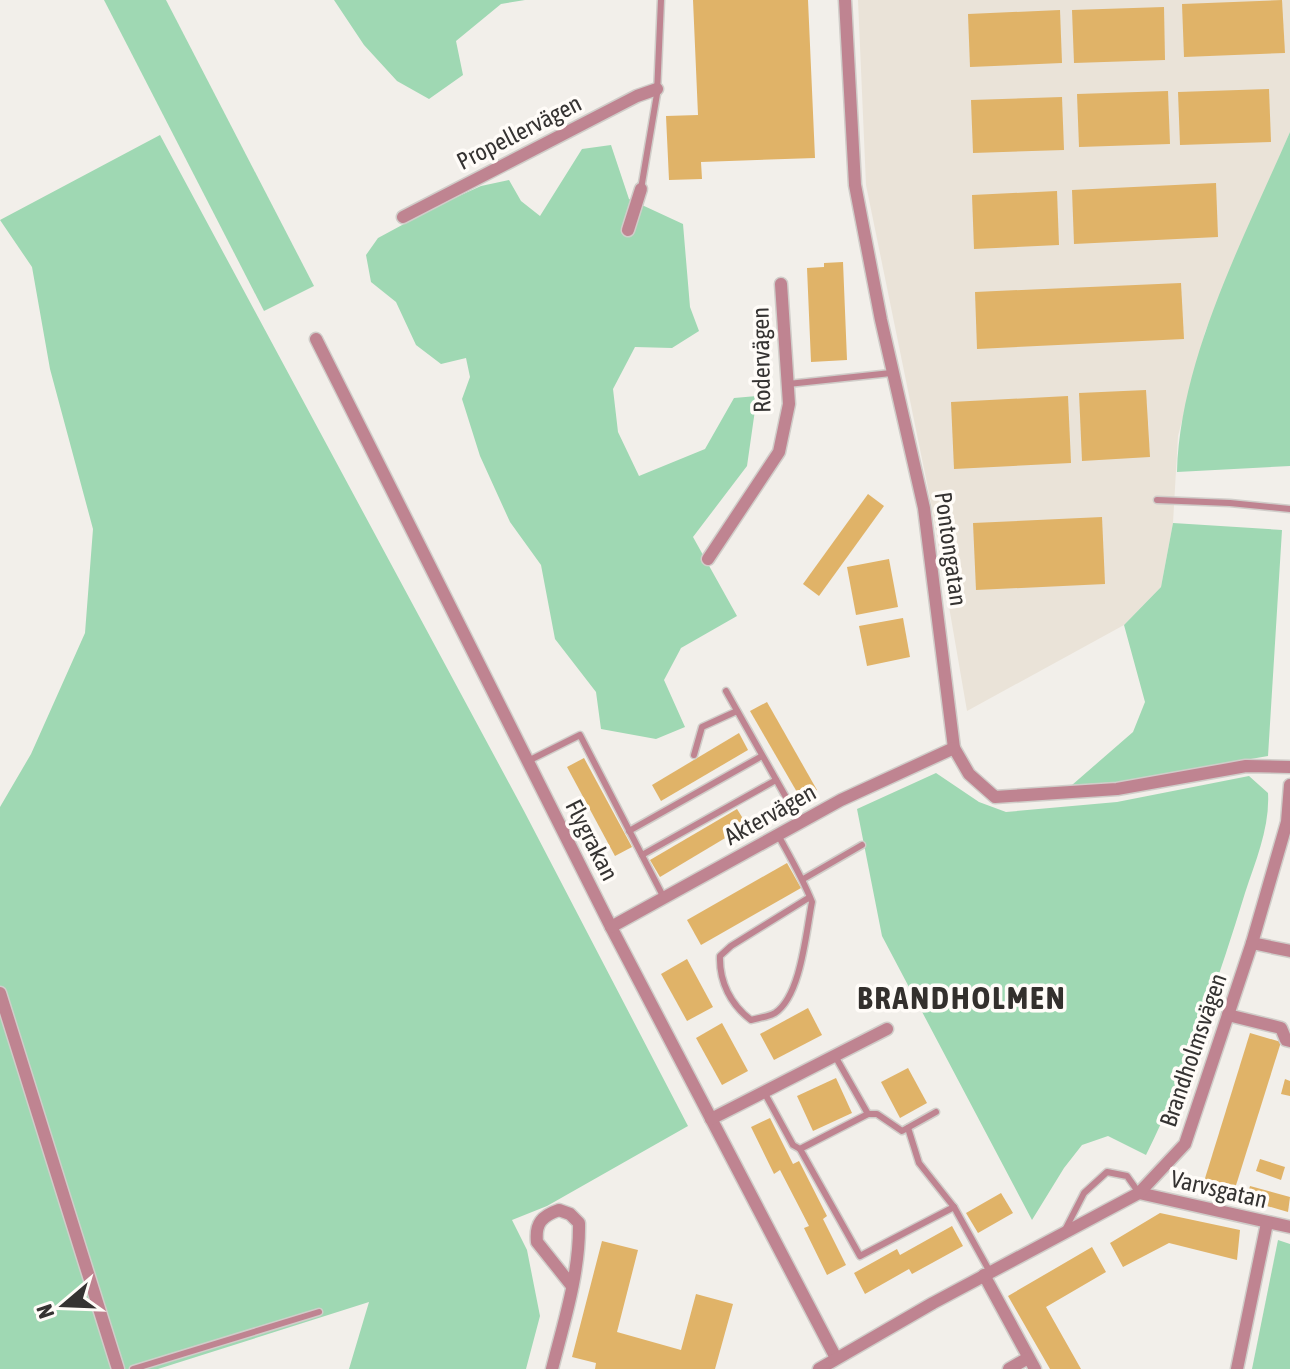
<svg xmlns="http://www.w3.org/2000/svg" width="1290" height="1369" font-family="'Asap Condensed',sans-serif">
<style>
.built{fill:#eae3d8}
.green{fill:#9fd8b3}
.building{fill:#e0b368}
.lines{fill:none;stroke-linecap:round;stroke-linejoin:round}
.lane-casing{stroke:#d0cdc9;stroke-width:9}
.street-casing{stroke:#d0cdc9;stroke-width:15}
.lane{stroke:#bf8491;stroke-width:6}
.street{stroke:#bf8491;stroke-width:12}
.labels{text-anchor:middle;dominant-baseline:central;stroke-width:7;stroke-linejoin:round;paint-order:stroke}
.street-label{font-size:24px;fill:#353332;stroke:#fffcf8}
.district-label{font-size:32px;font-weight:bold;letter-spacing:2px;fill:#33302d;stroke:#fffcf8}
</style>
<rect width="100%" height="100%" fill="#f2efea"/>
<polygon class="built" points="858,0 1290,0 1290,132 1205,332 1178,436 1173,523 1161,587 1124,625 967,711 932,508 866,185"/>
<g class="green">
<polygon points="104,0 166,0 314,286 264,311"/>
<polygon points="334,0 525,0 501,4 456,41 463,75 429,99 397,81 364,45"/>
<path d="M1290,132V466L1177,472C1180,358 1245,236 1290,132Z"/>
<polygon points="160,135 524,811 688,1126 547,1206 512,1220 527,1250 540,1316 526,1369 349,1369 369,1302 158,1369 0,1369 0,807 31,754 85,633 93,529 50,369 32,267 0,220"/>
<polygon points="611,145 629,199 683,224 690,307 699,331 672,348 635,347 613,389 618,432 639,476 705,449 734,398 757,396 747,466 693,537 737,616 681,648 664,680 685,727 656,739 601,729 596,692 555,639 541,565 510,522 480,456 462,399 470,377 466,358 441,364 416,345 396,302 371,282 366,255 378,238 441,204 481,186 509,180 521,201 540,216 582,149"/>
<polygon points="1173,523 1282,530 1268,756 1118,782 1072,785 1133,732 1145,702 1124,625 1161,587"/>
<path d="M936,773L979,802L1006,812L1117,802L1249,776L1268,793C1270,827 1256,860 1245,893C1218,981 1187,1072 1146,1155L1108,1136L1082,1145L1064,1168L1032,1220L882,936L857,809Z"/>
<polygon points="1278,1240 1290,1244 1290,1369 1252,1369"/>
</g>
<g class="building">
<polygon points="693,0 808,0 815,158 701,162 702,179 669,180 666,116 698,115"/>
<polygon points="1282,0 1285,53 1184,57 1182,4"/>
<polygon points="1164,7 1165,60 1074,63 1072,10"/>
<polygon points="1060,10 1062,63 970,67 968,14"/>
<polygon points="1269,89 1271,142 1180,145 1178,92"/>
<polygon points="1168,91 1170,144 1079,147 1077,94"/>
<polygon points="1062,97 1064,150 973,153 971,100"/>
<polygon points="1216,183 1218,237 1074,244 1072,190"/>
<polygon points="1057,191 1059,245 974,249 972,195"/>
<polygon points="843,262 847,360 811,362 807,268 824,267 824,263"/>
<polygon points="1181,283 1184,339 977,349 975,292"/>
<polygon points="1146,390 1150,457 1082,461 1079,393"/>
<polygon points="1068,396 1071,463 954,469 951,402"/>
<polygon points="868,494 884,506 819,596 803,584"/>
<polygon points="1102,517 1105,584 976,590 973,523"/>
<polygon points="889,559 898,607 856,615 847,567"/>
<polygon points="903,618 910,657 867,666 859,626"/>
<polygon points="767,702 817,790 801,799 750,711"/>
<polygon points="739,733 748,750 661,801 652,785"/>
<polygon points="584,758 632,847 615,856 567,767"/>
<polygon points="737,809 747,825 660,877 650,860"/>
<polygon points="787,863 801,888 701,945 687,920"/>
<polygon points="687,959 713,1007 687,1021 661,974"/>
<polygon points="808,1008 822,1035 774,1060 760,1034"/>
<polygon points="722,1023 748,1071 722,1085 696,1038"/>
<polygon points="1250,1033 1281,1042 1232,1198 1202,1188"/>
<polygon points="908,1068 927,1103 900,1118 881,1082"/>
<polygon points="836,1078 852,1113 813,1131 797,1096"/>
<polygon points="1285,1079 1290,1081 1290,1096 1281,1094"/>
<polygon points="770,1118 793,1164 799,1161 827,1216 823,1219 846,1265 827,1275 804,1228 809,1226 780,1170 774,1174 751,1127"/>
<polygon points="1260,1159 1285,1167 1281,1180 1256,1171"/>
<polygon points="1250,1186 1290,1197 1288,1212 1246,1200"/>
<polygon points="1001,1193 1013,1213 978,1233 966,1213"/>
<polygon points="1160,1213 1240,1230 1237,1260 1169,1243 1123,1267 1110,1243"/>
<polygon points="952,1226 963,1246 912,1274 909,1269 865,1294 854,1273 897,1249 900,1255"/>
<polygon points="602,1241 638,1250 617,1332 681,1350 696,1294 733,1304 715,1369 595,1369 596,1363 572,1357"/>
<polygon points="1092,1247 1106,1272 1046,1307 1081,1369 1050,1369 1008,1296"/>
</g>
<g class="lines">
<defs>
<g id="lane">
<polyline points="641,189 657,94 661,0"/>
<polyline points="788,384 891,373"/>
<polyline points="1157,500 1230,503 1290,509"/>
<polyline points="726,691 800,822"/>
<polyline points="694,755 702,727 737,711"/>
<polyline points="528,761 580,735 664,898"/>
<polyline points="629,831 762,756"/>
<path d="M778,835C790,857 803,879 812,902C806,932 801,996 775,1013C768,1017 758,1018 751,1020C731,1005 719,982 720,956L731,946L810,897"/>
<polyline points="642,855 776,780"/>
<polyline points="805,878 862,845"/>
<polyline points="835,1056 868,1114"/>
<polyline points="764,1092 793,1145 800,1149"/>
<polyline points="936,1112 902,1131 877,1114 868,1114 800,1149 860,1256 954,1207"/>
<polyline points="908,1128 919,1163 954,1207 990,1272"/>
<polyline points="1066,1228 1084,1193 1107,1172 1127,1176 1139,1193"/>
<polyline points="133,1369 319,1312"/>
</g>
<g id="street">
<polyline points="845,0 855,185 881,320 924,508 954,748 969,774 995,797 1117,789 1246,766 1290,767"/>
<polyline points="403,217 637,96 657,89"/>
<polyline points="628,230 641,189"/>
<polyline points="316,339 611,927 836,1358"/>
<polyline points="708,559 779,452 789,404 781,284"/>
<polyline points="611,927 841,800 954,748"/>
<polyline points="1252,943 1290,951"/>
<polyline points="0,993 118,1369"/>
<polyline points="1228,1015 1281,1028 1286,1040 1290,1041"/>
<polyline points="711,1119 887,1029"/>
<polyline points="1139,1193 1290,1227"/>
<polyline points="984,1275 1035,1369"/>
<path d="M552,1369C564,1322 580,1272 579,1223L570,1214L559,1210C542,1216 535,1223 537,1242L572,1286"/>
<polyline points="819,1369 933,1303 1139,1193 1185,1144 1252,943 1287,822 1290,785"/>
<polyline points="1009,1369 1028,1358"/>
<polyline points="1237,1369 1267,1223"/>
</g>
</defs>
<use href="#lane" class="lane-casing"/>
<use href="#street" class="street-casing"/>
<use href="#lane" class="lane"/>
<use href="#street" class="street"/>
</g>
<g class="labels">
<g class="street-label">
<text transform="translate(519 132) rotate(-27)">Propellervägen</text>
<text transform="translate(761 360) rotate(-91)">Rodervägen</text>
<text transform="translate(951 549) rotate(82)">Pontongatan</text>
<text transform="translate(770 814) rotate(-29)">Aktervägen</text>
<text transform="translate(592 840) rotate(63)">Flygrakan</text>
<text transform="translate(1193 1050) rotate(-71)">Brandholmsvägen</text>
<text transform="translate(1219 1189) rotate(13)">Varvsgatan</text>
</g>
<g class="district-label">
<text x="962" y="997">BRANDHOLMEN</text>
</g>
</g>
<g transform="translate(64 1305) rotate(251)" stroke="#fffcf8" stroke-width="6" paint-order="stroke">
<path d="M0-6L14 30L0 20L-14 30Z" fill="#353332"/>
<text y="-12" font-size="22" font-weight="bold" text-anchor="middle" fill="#353332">N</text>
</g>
</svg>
